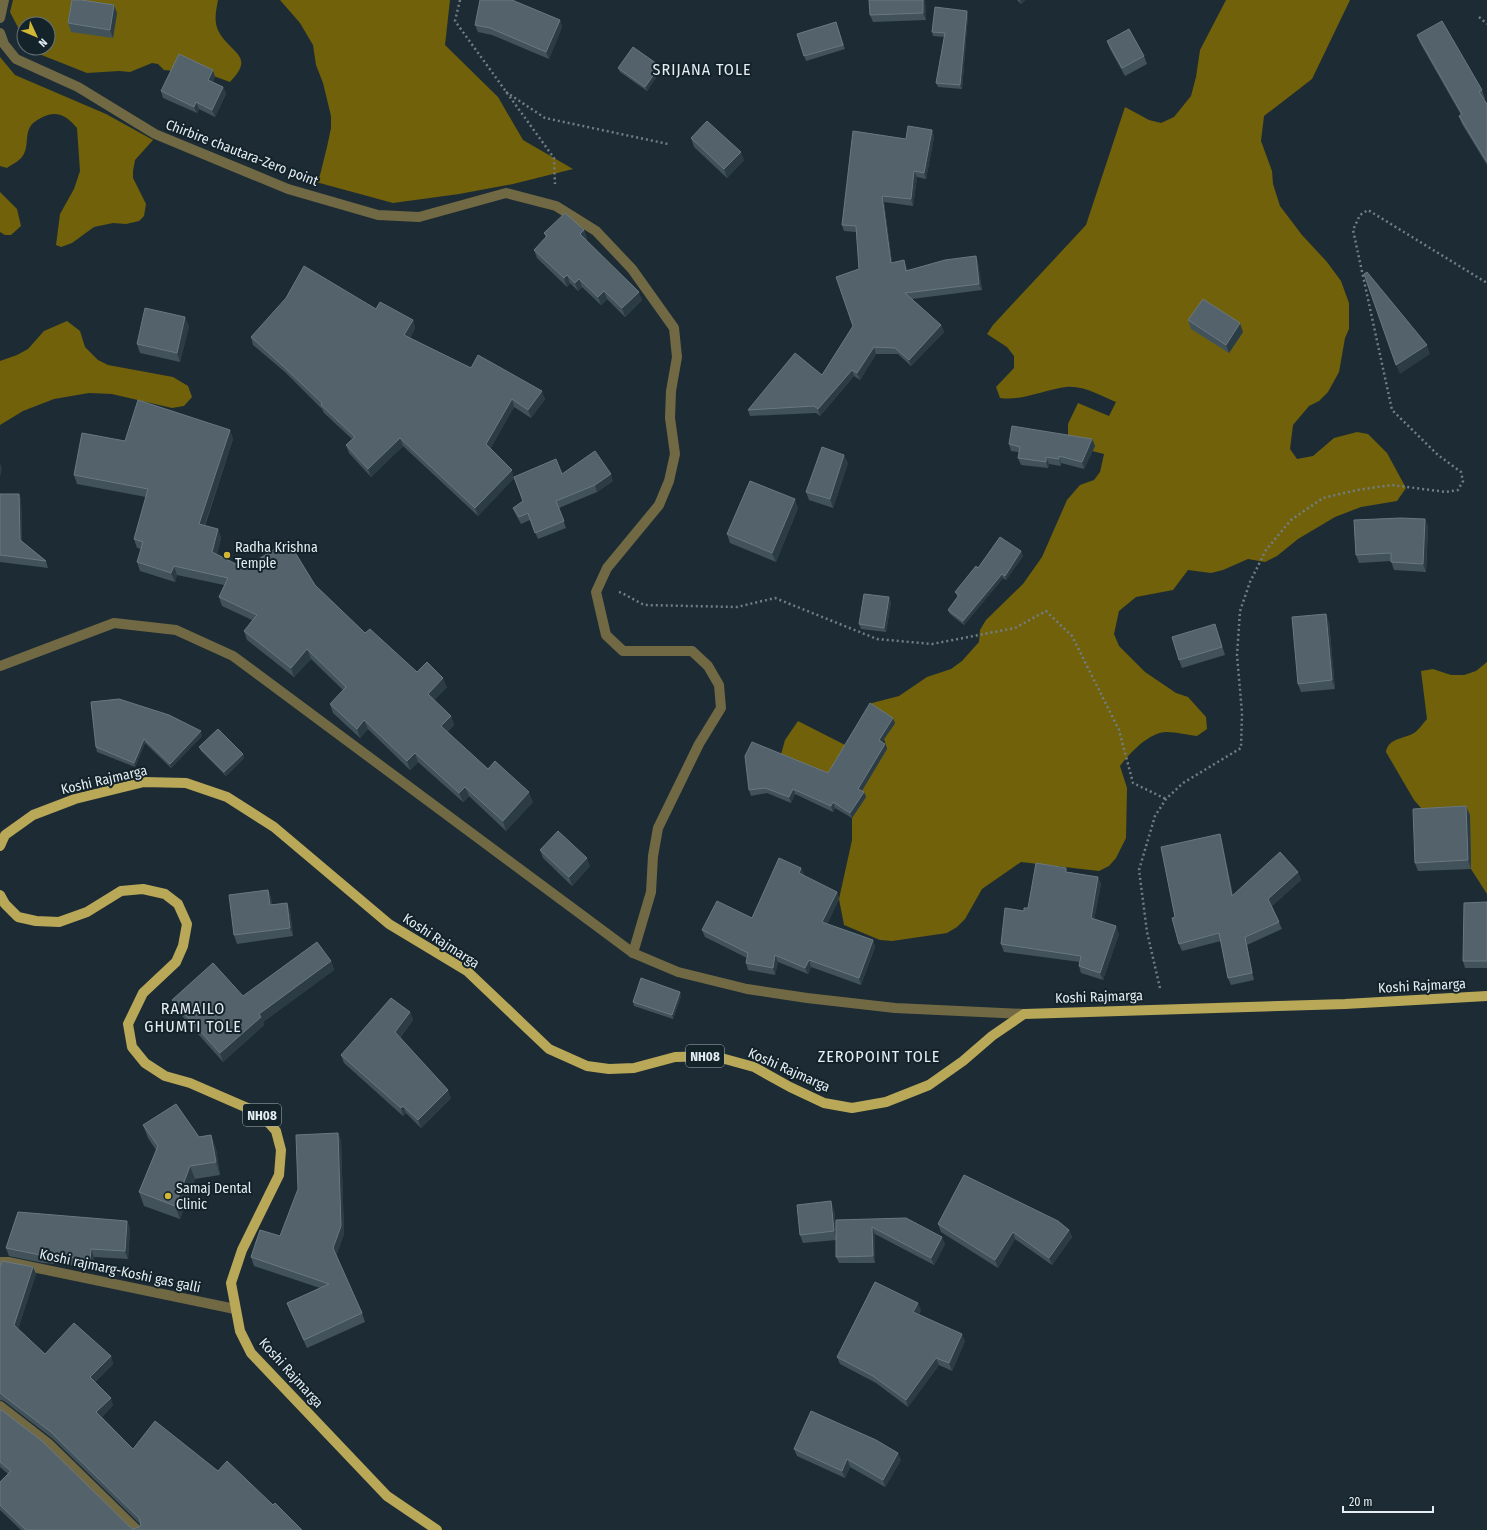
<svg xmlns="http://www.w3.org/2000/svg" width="1487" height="1530" font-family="'Fira Sans Condensed',sans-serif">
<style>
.forest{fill:#70610a}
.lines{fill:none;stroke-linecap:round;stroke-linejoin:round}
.path{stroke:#717e85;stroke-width:2.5;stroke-dasharray:2 3;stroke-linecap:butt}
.street{stroke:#716944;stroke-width:10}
.primary{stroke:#b9a857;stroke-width:10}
.wall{fill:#42525a}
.shaded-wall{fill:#2c3c44}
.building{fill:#53626b;stroke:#6a7880}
.poi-dot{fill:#d0b736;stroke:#14222a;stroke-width:1.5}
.labels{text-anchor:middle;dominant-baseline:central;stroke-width:4;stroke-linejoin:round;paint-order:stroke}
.shield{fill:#14222a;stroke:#a5b0b6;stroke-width:1}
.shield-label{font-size:13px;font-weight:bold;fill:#e3edf2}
.street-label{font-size:14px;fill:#e3edf2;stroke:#14222a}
.poi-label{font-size:14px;fill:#e3edf2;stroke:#14222a;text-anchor:start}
.quarter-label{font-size:16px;letter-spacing:1px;fill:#e3edf2;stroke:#14222a}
</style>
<rect width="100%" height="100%" fill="#1d2c34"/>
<g class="forest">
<path d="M13,0H218C216,11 213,23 220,34C233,54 255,57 230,82L208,74L164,70L158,64L152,63L130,72L119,71L87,73L29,50L28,48H48V24H24V39L10,12Z"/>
<polygon points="280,0 450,0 445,45 498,97 523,140 573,169 513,184 459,194 393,203 316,182 320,175 327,147 331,128 331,116 323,83 316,65 313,45 300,23"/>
<path d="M1226,0H1350L1312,79L1264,116L1261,141L1272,171L1273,184L1280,206L1302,235L1327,262L1341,281L1349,303V329L1345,338L1339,372L1328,392L1319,401L1309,406L1293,425L1290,449L1297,459L1313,456L1334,438L1357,432L1368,434L1387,453L1406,488L1397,501L1361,507L1335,517L1298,539L1277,556L1265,562L1248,559L1223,570L1211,573L1188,570L1173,590L1136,597L1119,611L1114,634L1119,646L1145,672L1176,693L1188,697L1206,717L1207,729L1197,736C1188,735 1176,732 1167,732C1149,732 1130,753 1120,766L1127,788L1126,838L1116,858L1109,866L1099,871L1021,862L982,889L965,919L957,927L947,933L892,941L880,940L844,925L839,899L852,840V818L780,758L785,740L798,721L849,747L887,749L884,739L895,723L871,708L872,703L899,696L927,677L951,669L962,661L979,642L980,630L986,620L1023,584L1042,557L1067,500L1080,485L1094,480L1100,472L1104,454L1068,445V424L1078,403L1109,416L1116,402C1101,396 1083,385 1066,387C1043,390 1023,401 1000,398L996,387L1014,368V356L1007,347L987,334L993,325L1086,225L1125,107L1149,120L1161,123L1174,117L1191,96L1196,77L1200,50Z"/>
<path d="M0,57L15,75L106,114L153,140L135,160L133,171V178L146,204L144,216L139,221L126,224L113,223L94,227L72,243L61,247L56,245L60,214L74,189L80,171L77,128C66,115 56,109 39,119C36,121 32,123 30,127C25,135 29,148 22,157C19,161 11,165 7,168L0,166Z"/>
<polygon points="0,192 17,209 21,226 11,235 5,235 0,232"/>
<polygon points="67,321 80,331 85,347 98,360 108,365 173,377 188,386 192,397 184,406 172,408 112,394 89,393 54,399 23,411 0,425 0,361 17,355 28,349 44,331"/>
<path d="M1487,662V894L1471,869L1469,815L1429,817L1414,800L1386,752C1388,738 1404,739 1414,733C1419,730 1423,723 1427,719L1421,671L1433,669L1451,675H1464L1476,671Z"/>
</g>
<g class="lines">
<g class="path">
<polyline points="460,0 455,21 554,158 555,184"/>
<polyline points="1479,17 1487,24"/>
<polyline points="506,92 545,118 668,144"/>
<polyline points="619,592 622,593 644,605 737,607 775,598 877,639 932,644 1015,628 1046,611 1072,636 1119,730 1133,783 1166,799"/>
<polyline points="1160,988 1147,932 1139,870 1155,816 1166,799 1183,783 1241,748 1242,713 1237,655 1240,611 1250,582 1266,550 1291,520 1323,498 1357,490 1392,485 1446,492 1458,490 1463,481 1461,472 1438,455 1392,410 1353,230 1360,215 1368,210 1487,283"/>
</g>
<g class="street">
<polyline points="0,18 4,0"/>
<polyline points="0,33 4,44 16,59 78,87 155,134 288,189 378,215 419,217 506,193 556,206 596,231 632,269 674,328 677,357 671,391 670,418 675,454 669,481 659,505 607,568 596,592 606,635 623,651 692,651 708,666 719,685 721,708 699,744 658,828 653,856 651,892 633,953"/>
<polyline points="0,666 114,623 176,630 233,656 633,953 678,972 747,989 807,998 895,1008 1024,1014"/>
<polyline points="0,1262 8,1262 235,1309"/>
<polyline points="0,1406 49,1444 137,1530"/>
</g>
<g class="primary">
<polyline points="0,846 5,835 33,815 75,799 144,782 186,783 227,797 274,827 389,924 467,971 549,1049 587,1066 609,1069 634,1068 675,1057 714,1056 754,1067 790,1087 824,1103 852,1108 886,1102 929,1085 963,1061 992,1036 1024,1014 1345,1004 1487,996"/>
<polyline points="0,895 5,904 18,917 36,921 59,922 87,912 121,891 143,889 165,894 178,904 187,924 183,946 176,962 143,993 128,1024 132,1047 145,1063 165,1076 190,1083 261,1114 276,1131 281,1150 279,1175 242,1250 231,1283 240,1331 251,1353 387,1496 437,1530"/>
</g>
</g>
<g class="wall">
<polygon points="925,0 926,20 873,22 870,15"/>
<polygon points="1017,0 1025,0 1021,4"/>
<polygon points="117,13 113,38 71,32 68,23"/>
<polygon points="968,15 962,89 938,87 936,83 944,37 933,36 932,32"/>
<polygon points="560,20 562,27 549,59 492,35 478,32 475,25"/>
<polygon points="836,22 845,49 806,61 797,34"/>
<polygon points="1417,35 1482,90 1485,99 1484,99 1487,104 1487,165 1462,124 1459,116 1461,115 1420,43"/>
<polygon points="1107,41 1144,56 1147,64 1125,76 1110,49"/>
<polygon points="660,66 661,70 647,91 620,72 618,68"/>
<polygon points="215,77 213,82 223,87 226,94 215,117 199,109 197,113 163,98 161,91"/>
<polygon points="932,130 934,137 926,179 917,177 913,206 884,202 892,263 904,260 907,270 976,256 978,263 982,290 912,299 941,325 944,332 911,366 898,354 876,354 860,380 854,376 820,416 816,413 750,416 748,410 822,375 853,326 859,269 856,232 844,231 842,225 906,139"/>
<polygon points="691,138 744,160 727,178 694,147"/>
<polygon points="584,230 587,239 586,240 642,300 625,317 607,299 601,305 582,287 578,291 570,283 567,287 537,258 534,250 546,238 544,233"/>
<polygon points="376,309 413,320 415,328 410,338 471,368 545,399 531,418 514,407 490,448 514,477 562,474 613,481 597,492 559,508 566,528 538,539 530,520 521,524 516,515 513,508 523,501 514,478 478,516 403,446 371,477 349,453 346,445 352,439 324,413 322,409 286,373 253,345 251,337"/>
<polygon points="1188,320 1243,332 1229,353 1191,329"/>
<polygon points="189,326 180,362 140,353 137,344"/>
<polygon points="230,430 233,439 205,526 218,529 221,538 217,554 244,568 315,585 365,633 417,672 447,687 434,700 451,716 454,725 447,732 488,769 533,802 506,831 469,796 463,802 418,762 410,770 368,729 360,738 333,713 330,704 343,690 311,659 294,677 247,640 244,631 252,620 222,606 219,597 224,585 177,575 175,582 140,571 137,562 141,549 137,548 134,539 146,497 77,484 74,475 125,441"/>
<polygon points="1092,439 1095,446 1084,469 1061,463 1061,466 1049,464 1048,468 1021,465 1018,458 1019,452 1011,451 1009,444"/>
<polygon points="848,463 833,508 809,500 806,492"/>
<polygon points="0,494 19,494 21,500 22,541 46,561 48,568 0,562"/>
<polygon points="798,508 776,562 730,543 727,534"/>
<polygon points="1425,519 1428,527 1426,572 1394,570 1391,561 1359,563 1356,555"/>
<polygon points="1021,551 1023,556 1006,580 1003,578 964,625 950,614 948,610 958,597 957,596 955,592 978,568"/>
<polygon points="891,602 886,632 861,629 859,624"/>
<polygon points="1329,622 1335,689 1301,692 1298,684"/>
<polygon points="1218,633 1225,655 1182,668 1179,660"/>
<polygon points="169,715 202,736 171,768 145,743 135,767 97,752 96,747"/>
<polygon points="895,723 882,742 887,749 862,791 864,792 866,797 852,818 835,808 833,812 795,794 791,803 767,793 751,796 749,790 828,773"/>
<polygon points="199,747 243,754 244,758 226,776 201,751"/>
<polygon points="1470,815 1471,869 1418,871 1415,863"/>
<polygon points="1220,834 1222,842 1233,895 1298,872 1301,880 1272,906 1282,929 1247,945 1254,980 1231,985 1228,978 1221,941 1182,951 1179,944 1175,917"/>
<polygon points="540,850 590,866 572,886 543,858"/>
<polygon points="1068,872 1098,877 1101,884 1094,919 1119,934 1103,980 1081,973 1079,966 1080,962 1004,952 1001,944 1024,911 1028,908"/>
<polygon points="804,874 803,876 837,892 839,899 827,924 873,940 875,947 861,985 811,967 808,974 778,962 775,975 748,970 746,963 747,958 705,937 702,930 752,918"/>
<polygon points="268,890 271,898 272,905 287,903 290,911 293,936 237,944 234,935"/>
<polygon points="1487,902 1487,968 1465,968 1463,961"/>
<polygon points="331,961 334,970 263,1022 264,1025 223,1062 175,1008 172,1000 243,996"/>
<polygon points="681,996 673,1019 634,1006 633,1002"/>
<polygon points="410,1012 413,1020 400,1038 451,1098 421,1128 406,1113 403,1116 344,1063 341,1055"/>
<polygon points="143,1125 199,1137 211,1135 216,1149 220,1175 195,1179 180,1219 144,1206 139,1192 156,1150 148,1138"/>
<polygon points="338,1133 341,1141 344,1234 336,1256 362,1313 365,1322 307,1348 290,1311 287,1303 320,1288 254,1266 251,1257 280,1236"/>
<polygon points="834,1210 836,1231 906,1218 945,1244 934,1265 875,1234 875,1263 839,1263 836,1257 836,1240 803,1243 800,1235"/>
<polygon points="127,1221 130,1229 128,1259 94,1257 93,1267 43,1263 9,1256 6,1248"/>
<polygon points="938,1224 1069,1230 1072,1237 1052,1265 1015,1239 998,1268 941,1232"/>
<polygon points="0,1267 33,1267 36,1274 18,1329 45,1354 111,1356 113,1364 95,1382 113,1405 102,1417 133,1449 218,1471 273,1505 302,1530 21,1530 0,1510 0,1482 8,1474 0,1467 0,1409 130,1527 133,1529 139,1527 140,1524 53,1439 4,1401 0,1400"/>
<polygon points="921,1310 919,1314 965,1341 952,1371 939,1365 908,1407 876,1383 840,1364 837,1357"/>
<polygon points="794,1449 901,1460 885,1487 850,1467 845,1478 797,1456"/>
</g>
<g class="shaded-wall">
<polygon points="923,0 925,0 926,20 923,13"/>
<polygon points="1020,0 1025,0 1021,4"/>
<polygon points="114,5 117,13 113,38 110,30"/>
<polygon points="967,11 968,15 962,89 960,85"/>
<polygon points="560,20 562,27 549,59 546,52"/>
<polygon points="660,66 661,70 647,91 645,87"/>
<polygon points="213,70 215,77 211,86 208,80"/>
<polygon points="223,87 226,94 215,117 212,110"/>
<polygon points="196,102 199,109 197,113 194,107"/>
<polygon points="932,130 934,137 926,179 924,173"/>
<polygon points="741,152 744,160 727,178 724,169"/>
<polygon points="914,171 917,177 913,206 911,199"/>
<polygon points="882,196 884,202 893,270 891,263"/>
<polygon points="584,230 587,239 583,242 580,234"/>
<polygon points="976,256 978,263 982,290 979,284"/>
<polygon points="567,275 570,283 567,287 564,278"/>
<polygon points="579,279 582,287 578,291 575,283"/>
<polygon points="604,291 607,299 601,305 598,297"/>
<polygon points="639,292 642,300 625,317 622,308"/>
<polygon points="185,317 189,326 180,362 177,353"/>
<polygon points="413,320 415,328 407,343 404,335"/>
<polygon points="1240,323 1243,332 1229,353 1226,345"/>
<polygon points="941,325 944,332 911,366 909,360"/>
<polygon points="1427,345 1430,354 1400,374 1396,365"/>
<polygon points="874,347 876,354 860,380 857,373"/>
<polygon points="852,370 854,376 820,416 818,409"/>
<polygon points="542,391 545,399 531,418 528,410"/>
<polygon points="512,399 514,407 489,452 486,444"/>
<polygon points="230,430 233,439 202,533 199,524"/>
<polygon points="400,438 403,446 371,477 368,469"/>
<polygon points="1092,439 1095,446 1084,469 1082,462"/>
<polygon points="844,455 848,463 833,508 830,499"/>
<polygon points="1059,456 1061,463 1061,466 1059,459"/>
<polygon points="1046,457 1049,464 1048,468 1046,462"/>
<polygon points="0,463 2,469 0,477"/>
<polygon points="512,470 514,478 478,516 475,508"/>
<polygon points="611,474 613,481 597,492 595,485"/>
<polygon points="19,494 21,500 22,546 20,540"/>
<polygon points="795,499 798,508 776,562 772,553"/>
<polygon points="1425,519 1428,527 1426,572 1423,564"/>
<polygon points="218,529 221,538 215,561 212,552"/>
<polygon points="1021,551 1023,556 1006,580 1005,576"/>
<polygon points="174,566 177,575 175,582 171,573"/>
<polygon points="1002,574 1003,578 964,625 963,621"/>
<polygon points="889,597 891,602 886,632 884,628"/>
<polygon points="1326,614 1329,622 1335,689 1332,680"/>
<polygon points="307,649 311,659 294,677 291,668"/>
<polygon points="443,678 447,687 431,703 428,694"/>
<polygon points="451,716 454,725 444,735 441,726"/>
<polygon points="893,718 895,723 880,745 879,740"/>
<polygon points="364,720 368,729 360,738 357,729"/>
<polygon points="201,731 202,736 171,768 170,764"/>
<polygon points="144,739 145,743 135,767 134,763"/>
<polygon points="885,744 887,749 860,794 858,789"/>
<polygon points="415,753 418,762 410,770 407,761"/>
<polygon points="243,754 244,758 226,776 224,772"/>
<polygon points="465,787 469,796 463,802 459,793"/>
<polygon points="793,789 795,794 791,803 789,797"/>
<polygon points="529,792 533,802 506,831 503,821"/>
<polygon points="864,792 866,797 852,818 850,813"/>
<polygon points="833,802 835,808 833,812 831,806"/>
<polygon points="1466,806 1470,815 1471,869 1468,860"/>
<polygon points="1220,834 1222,842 1234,903 1232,896"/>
<polygon points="587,858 590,866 572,886 569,877"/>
<polygon points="801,868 804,874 801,880 799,873"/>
<polygon points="1298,872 1301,880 1271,907 1268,899"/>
<polygon points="1098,877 1101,884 1093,925 1091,918"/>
<polygon points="268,890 271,898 273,913 270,905"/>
<polygon points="837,892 839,899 825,929 822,922"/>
<polygon points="287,903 290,911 293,936 290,928"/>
<polygon points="1116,926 1119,934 1103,980 1100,973"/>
<polygon points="1245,937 1247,945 1254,980 1252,973"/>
<polygon points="873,940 875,947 861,985 859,978"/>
<polygon points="775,955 778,962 775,975 773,968"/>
<polygon points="809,960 811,967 808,974 805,968"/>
<polygon points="331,961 334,970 263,1022 264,1025 223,1062 220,1053 259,1014"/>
<polygon points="680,992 681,996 673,1019 672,1015"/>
<polygon points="410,1012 413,1020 398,1040 395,1032"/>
<polygon points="448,1090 451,1098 421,1128 418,1120"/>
<polygon points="403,1106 406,1113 403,1116 401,1108"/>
<polygon points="338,1133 341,1141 344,1234 336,1257 333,1248"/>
<polygon points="211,1135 216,1149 220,1175 216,1162"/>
<polygon points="190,1166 195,1179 180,1219 175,1206"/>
<polygon points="831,1201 834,1210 837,1240 834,1231"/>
<polygon points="127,1221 130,1229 128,1259 125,1251"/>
<polygon points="872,1227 875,1234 875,1263 873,1256"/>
<polygon points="1069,1230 1072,1237 1052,1265 1049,1258"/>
<polygon points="1013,1232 1015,1239 998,1268 995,1260"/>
<polygon points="942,1237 945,1244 934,1265 931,1258"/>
<polygon points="91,1249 94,1257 93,1267 90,1259"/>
<polygon points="33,1267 36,1274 17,1332 14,1325"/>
<polygon points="918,1303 921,1310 916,1319 913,1312"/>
<polygon points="962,1334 965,1341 952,1371 949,1363"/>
<polygon points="111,1356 113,1364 93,1384 90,1377"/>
<polygon points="936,1358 939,1365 908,1407 906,1400"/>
<polygon points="111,1398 113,1405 99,1420 96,1412"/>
<polygon points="898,1453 901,1460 885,1487 883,1480"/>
<polygon points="847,1459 850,1467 845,1478 842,1471"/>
</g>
<g class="building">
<polygon points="72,0 81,0 114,5 110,30 68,23"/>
<polygon points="480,0 512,0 560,20 546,52 490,28 475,25"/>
<polygon points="869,0 923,0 923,13 870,15"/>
<polygon points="935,7 967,11 960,85 936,83 945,33 932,32"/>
<polygon points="1442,21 1482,90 1479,92 1487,104 1487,162 1459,116 1462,114 1417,35"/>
<polygon points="836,22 843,45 804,56 797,34"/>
<polygon points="1129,29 1144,56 1122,68 1107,41"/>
<polygon points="633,47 660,66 645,87 618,68"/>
<polygon points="179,54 213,70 208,80 223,87 212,110 196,102 194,107 161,91"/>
<polygon points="707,121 741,152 724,169 691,138"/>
<polygon points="908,126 932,130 924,173 914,171 911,199 882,196 891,263 904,260 906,271 945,260 976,256 979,284 905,293 941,325 909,360 895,348 874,347 857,373 852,370 818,409 814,406 748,410 795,353 822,375 853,326 836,277 859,269 856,226 842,225 853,131 906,139"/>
<polygon points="565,213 584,230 580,234 639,292 622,308 604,291 598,297 579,279 575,283 567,275 564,278 534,250 547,236 544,233"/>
<polygon points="304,266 376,309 380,302 413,320 404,335 471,368 478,355 542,391 528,410 512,399 486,444 512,470 475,508 400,438 368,469 346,445 355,437 321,405 322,403 283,366 251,337 286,298"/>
<polygon points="1367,272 1427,345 1396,365 1364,274"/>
<polygon points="1203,299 1240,323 1226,345 1188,320"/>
<polygon points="145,308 185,317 177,353 137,344"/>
<polygon points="138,400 230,430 199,524 218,529 212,552 244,568 288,541 315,585 365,633 370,629 417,672 427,662 443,678 428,694 451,716 441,726 488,769 495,761 529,792 503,821 465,787 459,793 415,753 407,761 364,720 357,729 330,704 346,687 307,649 291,668 244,631 257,615 219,597 228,578 174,566 171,573 137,562 143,542 134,539 148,489 74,475 82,433 125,441"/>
<polygon points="1012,426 1092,439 1082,462 1059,456 1059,459 1046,457 1046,462 1018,458 1020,447 1009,444"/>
<polygon points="822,447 844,455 830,499 806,492"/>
<polygon points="595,451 611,474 595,485 556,501 564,521 535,533 528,513 519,517 513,508 523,501 514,477 556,459 562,474"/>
<polygon points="750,481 795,499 772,553 727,534"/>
<polygon points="0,494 19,494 20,540 46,561 0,555"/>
<polygon points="1401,518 1425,519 1423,564 1391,562 1391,553 1356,555 1354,520"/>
<polygon points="1000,537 1021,551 1005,576 1002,574 963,621 948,610 959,595 955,592 976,566 978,568"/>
<polygon points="864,594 889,597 884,628 859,624"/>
<polygon points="1326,614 1332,680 1298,684 1292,617"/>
<polygon points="1215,624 1222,647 1179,660 1172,637"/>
<polygon points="119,699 169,715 201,731 170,764 144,739 134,763 96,747 91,702"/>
<polygon points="870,703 893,718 879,740 885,744 858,789 864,792 850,813 833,802 831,806 793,789 789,797 765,788 749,790 745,756 752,742 828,773"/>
<polygon points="218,729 243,754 224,772 199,747"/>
<polygon points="1466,806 1468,860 1415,863 1413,809"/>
<polygon points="558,831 587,858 569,877 540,850"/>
<polygon points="1220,834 1232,896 1280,852 1298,872 1268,899 1279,922 1245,937 1252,973 1228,978 1219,933 1179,944 1172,918 1175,917 1161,847"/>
<polygon points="779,858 801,868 799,873 837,892 822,922 873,940 859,978 809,960 805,968 775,955 773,968 746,963 748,953 702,930 717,901 752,918"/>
<polygon points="1036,863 1066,868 1066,872 1098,877 1091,918 1116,926 1100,973 1079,966 1081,956 1001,944 1005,908 1024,911 1024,908 1028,908"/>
<polygon points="268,890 270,905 287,903 290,928 234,935 229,895"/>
<polygon points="1487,902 1487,961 1463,961 1464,903"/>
<polygon points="317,942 331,961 259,1014 261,1017 220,1053 172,1000 213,963 243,996"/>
<polygon points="641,978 680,992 672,1015 633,1002"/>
<polygon points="391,998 410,1012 395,1032 448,1090 418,1120 403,1106 401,1108 341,1055"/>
<polygon points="176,1104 199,1137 211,1135 216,1162 190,1166 175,1206 139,1192 158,1146 143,1125"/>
<polygon points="338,1133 341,1226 333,1248 362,1313 304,1340 287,1303 329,1284 251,1257 260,1230 280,1236 298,1189 296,1135"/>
<polygon points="964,1175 1058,1221 1069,1230 1049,1258 1013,1232 995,1260 938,1224"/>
<polygon points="831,1201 834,1231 800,1235 797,1205"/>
<polygon points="18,1212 127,1221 125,1251 91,1249 90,1259 40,1255 6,1248"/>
<polygon points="906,1218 942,1237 931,1258 872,1227 873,1256 836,1257 836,1220"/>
<polygon points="2,1261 33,1267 14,1325 45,1354 74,1323 111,1356 90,1377 111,1398 96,1412 133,1449 155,1421 218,1471 227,1461 273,1505 275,1503 302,1530 26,1530 0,1505 0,1482 11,1471 0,1462 0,1409 42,1441 130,1527 133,1529 139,1527 141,1524 139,1518 51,1432 0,1393 0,1267"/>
<polygon points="875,1282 918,1303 913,1312 962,1334 949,1363 936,1358 906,1400 873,1376 837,1357"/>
<polygon points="811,1411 876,1440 898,1453 883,1480 847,1459 842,1471 794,1449"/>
</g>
<g class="poi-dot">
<circle cx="227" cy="555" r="4"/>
<circle cx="168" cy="1196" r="4"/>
</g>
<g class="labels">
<g class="shield">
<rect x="686" y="1045" width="38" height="22" rx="3"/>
<rect x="243" y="1104" width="38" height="22" rx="3"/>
</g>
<g class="shield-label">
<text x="705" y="1056">NH08</text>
<text x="262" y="1115">NH08</text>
</g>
<g class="street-label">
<text transform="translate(242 153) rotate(21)">Chirbire chautara-Zero point</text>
<text transform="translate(104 780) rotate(-13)">Koshi Rajmarga</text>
<text transform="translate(441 941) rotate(33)">Koshi Rajmarga</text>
<text transform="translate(1422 986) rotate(-3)">Koshi Rajmarga</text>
<text transform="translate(1099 997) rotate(-2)">Koshi Rajmarga</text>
<text transform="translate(789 1070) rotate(24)">Koshi Rajmarga</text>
<text transform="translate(120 1271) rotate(12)">Koshi rajmarg-Koshi gas galli</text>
<text transform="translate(291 1373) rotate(48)">Koshi Rajmarga</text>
</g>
<g class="poi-label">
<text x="235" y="547">Radha Krishna<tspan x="235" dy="16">Temple</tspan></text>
<text x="176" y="1188">Samaj Dental<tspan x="176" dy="16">Clinic</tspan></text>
</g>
<g class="quarter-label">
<text x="702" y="69">SRIJANA TOLE</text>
<text x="193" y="1008">RAMAILO<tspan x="193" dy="18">GHUMTI TOLE</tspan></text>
<text x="879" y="1056">ZEROPOINT TOLE</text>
</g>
</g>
<g transform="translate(36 36) rotate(134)"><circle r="19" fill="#14222a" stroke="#67737a"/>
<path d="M0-3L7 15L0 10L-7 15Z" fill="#d0b736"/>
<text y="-6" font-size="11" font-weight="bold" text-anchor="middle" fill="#e3edf2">N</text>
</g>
<path d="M1343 1506v6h90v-6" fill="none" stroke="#e3edf2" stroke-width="2"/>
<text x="1349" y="1506" font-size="12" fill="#e3edf2" stroke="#14222a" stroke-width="3" paint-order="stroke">20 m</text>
</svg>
